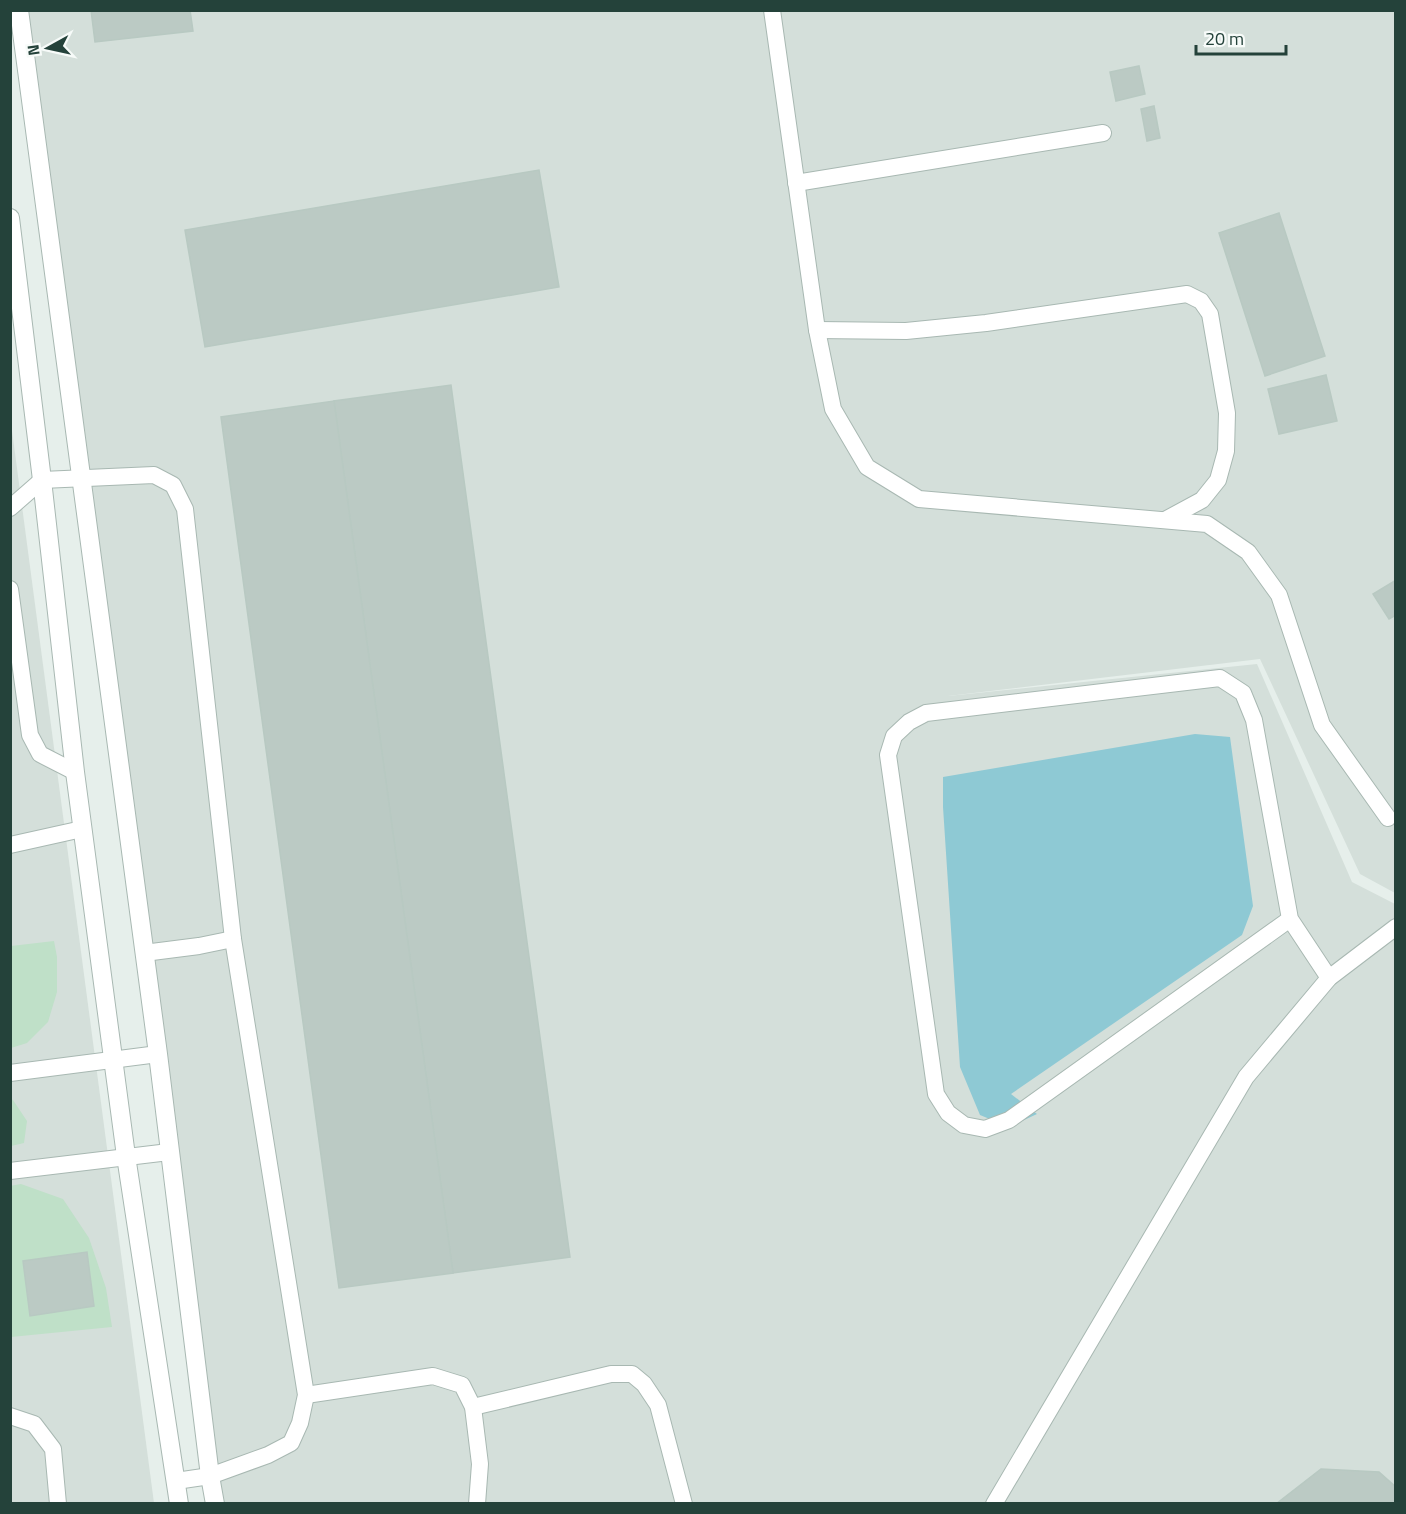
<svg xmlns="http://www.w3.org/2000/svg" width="1406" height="1514" font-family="'Titillium Web',sans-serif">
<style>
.built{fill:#d4dfda}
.green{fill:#bfe0c8}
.water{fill:#8ec9d4}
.building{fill:#bbcac4;stroke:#b8c9c2;stroke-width:1.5}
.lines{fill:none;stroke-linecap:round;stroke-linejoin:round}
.lane-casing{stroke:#a8b8b2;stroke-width:18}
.street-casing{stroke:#a8b8b2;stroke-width:20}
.lane{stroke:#fff;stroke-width:16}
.street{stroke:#fff;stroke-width:18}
</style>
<rect width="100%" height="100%" fill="#e6efeb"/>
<g class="built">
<polygon points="27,11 1395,11 1395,893 1360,874 1260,659 948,696 1257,664 1352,882 1395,904 1395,1503 216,1503"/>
<polygon points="11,423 154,1503 11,1503"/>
</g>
<g class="green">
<polygon points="54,941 57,957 57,992 48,1022 27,1043 11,1048 11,946"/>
<polygon points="11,1099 13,1100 27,1121 24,1143 11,1146"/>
<polygon points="21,1184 63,1199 89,1238 106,1288 112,1327 11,1337 10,1186"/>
</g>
<polygon class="water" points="1195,734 1230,737 1253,906 1242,935 1011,1094 1037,1114 1009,1127 980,1115 960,1067 943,807 943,777"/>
<g class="building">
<polygon points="91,10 190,10 193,31 95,42"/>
<polygon points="1139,66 1145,94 1116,101 1110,72"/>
<polygon points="1154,106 1160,138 1147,141 1141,109"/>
<polygon points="539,170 559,287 205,347 185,230"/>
<polygon points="1279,213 1325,356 1265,376 1219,233"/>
<polygon points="1326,375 1337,421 1279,434 1268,389"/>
<polygon points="451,385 570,1257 453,1273 334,401"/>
<polygon points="334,401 453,1273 339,1288 221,417"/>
<polygon points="1396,580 1396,615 1389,619 1373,594"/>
<polygon points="87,1252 94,1306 30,1316 23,1261"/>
<polygon points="1321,1469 1379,1472 1396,1487 1396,1504 1276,1504"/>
</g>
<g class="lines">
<defs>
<g id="lane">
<polyline points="772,10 817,330 833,409 867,467 919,499 1207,524 1248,552 1279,595 1322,725 1388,818"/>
<polyline points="796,183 1103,133"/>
<polyline points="817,330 906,331 986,323 1187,294 1201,301 1210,314 1227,413 1226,451 1218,480 1202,500 1165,520"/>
<polyline points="10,508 42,480 154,475 173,485 185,509 233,939 306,1395 300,1423 291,1443 268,1455 210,1476 176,1481"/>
<polyline points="10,589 30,735 40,754 75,772"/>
<polyline points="10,845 82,829"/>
<polyline points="1290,919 1009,1120 985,1129 964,1125 948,1113 936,1094 888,755 894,736 909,722 926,713 1220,678 1243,693 1254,720 1290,919 1329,978"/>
<polyline points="144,953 199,946 233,939"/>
<polyline points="10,1073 158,1054"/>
<polyline points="10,1171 169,1152"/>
<polyline points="306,1395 433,1376 462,1385 473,1407 480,1464 477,1504"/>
<polyline points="473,1407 611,1374 632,1374 644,1384 658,1405 684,1504"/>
<polyline points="10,1416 34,1424 53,1449 58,1504"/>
<polyline points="994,1504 1246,1077 1329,978 1396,927"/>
</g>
<g id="street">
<polyline points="19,10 158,1054 210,1476 215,1504"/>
<polyline points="10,218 42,480 75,772 126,1156 179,1504"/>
</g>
</defs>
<use href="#lane" class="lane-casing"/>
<use href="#street" class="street-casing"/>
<use href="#lane" class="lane"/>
<use href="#street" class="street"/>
</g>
<rect width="1406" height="1514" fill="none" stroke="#24423a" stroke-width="24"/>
<g transform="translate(48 48) rotate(262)" stroke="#f7fbf9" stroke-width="4.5" paint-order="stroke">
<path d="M0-4.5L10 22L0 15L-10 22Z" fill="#24423a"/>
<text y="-9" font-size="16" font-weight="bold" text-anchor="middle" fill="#24423a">N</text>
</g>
<path d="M1196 45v9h90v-9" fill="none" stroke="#24423a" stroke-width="3"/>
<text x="1205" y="45" font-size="18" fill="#24423a" stroke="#f7fbf9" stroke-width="4.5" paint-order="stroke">20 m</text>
</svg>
